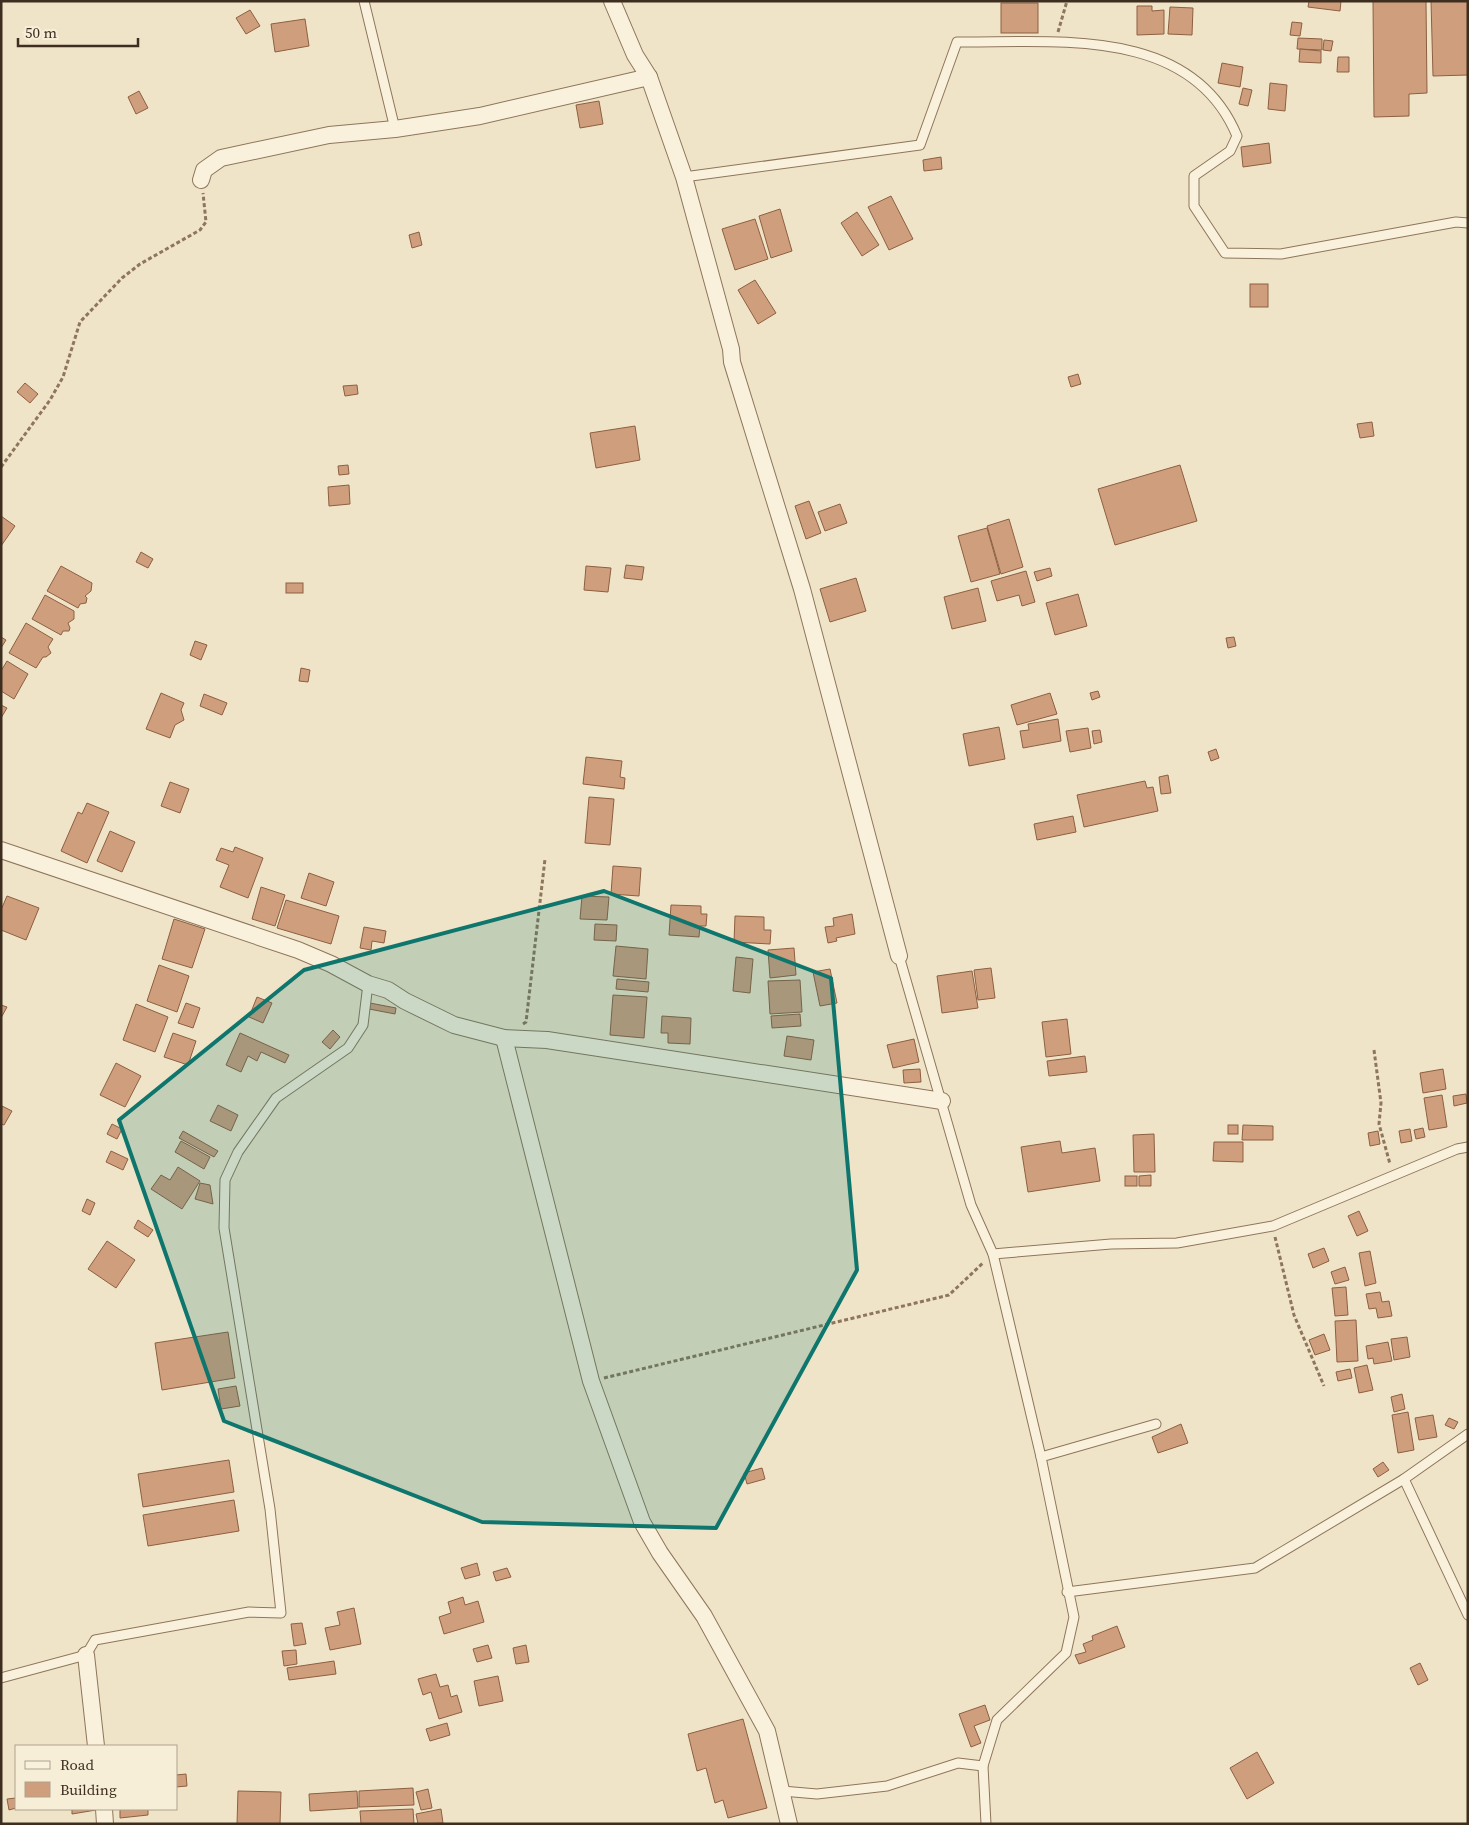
<svg xmlns="http://www.w3.org/2000/svg" width="1469" height="1825" font-family="'Source Serif 4',serif">
<style>
.building{fill:#cf9f7d;stroke:#8d5f41}
.lines{fill:none;stroke-linecap:round;stroke-linejoin:round}
.lane-casing{stroke:#8d765c;stroke-width:11}
.street-casing{stroke:#8d765c;stroke-width:18}
.path{stroke:#8d765c;stroke-width:3;stroke-dasharray:4 2.5;stroke-linecap:butt}
.lane{stroke:#faf1dc;stroke-width:9}
.street{stroke:#faf1dc;stroke-width:16}
.marked{fill:#0f766e;fill-opacity:0.2;stroke:#0f766e;stroke-width:4;stroke-linejoin:round}
</style>
<rect width="100%" height="100%" fill="#f0e4c8"/>
<g class="building">
<polygon points="1309,1 1341,1 1340,11 1308,7"/>
<polygon points="1373,1 1426,1 1427,93 1409,94 1409,116 1374,117"/>
<polygon points="1431,1 1468,1 1468,75 1433,76"/>
<rect x="1001" y="3" width="37" height="30"/>
<polygon points="1137,6 1152,6 1152,11 1164,10 1164,34 1137,35"/>
<polygon points="1170,7 1193,8 1192,35 1168,34"/>
<polygon points="250,10 260,26 246,34 236,18"/>
<polygon points="305,19 309,46 275,52 271,24"/>
<polygon points="1292,22 1302,23 1300,36 1290,35"/>
<polygon points="1298,38 1322,39 1322,50 1297,49"/>
<polygon points="1324,40 1333,41 1331,51 1323,50"/>
<polygon points="1300,49 1321,51 1321,63 1299,62"/>
<polygon points="1338,57 1349,57 1349,72 1337,72"/>
<polygon points="1222,63 1243,67 1240,87 1218,83"/>
<polygon points="1270,83 1287,85 1285,111 1268,109"/>
<polygon points="1243,88 1252,90 1248,106 1239,104"/>
<polygon points="139,91 148,108 136,114 128,97"/>
<polygon points="599,101 603,124 580,128 576,105"/>
<polygon points="1269,143 1271,163 1243,167 1241,147"/>
<polygon points="941,157 942,169 924,171 923,160"/>
<polygon points="891,196 913,239 889,250 868,207"/>
<polygon points="780,209 792,251 771,258 759,216"/>
<polygon points="857,212 879,245 862,256 841,223"/>
<polygon points="755,219 768,259 735,270 722,229"/>
<polygon points="419,232 422,245 412,248 409,235"/>
<polygon points="755,280 776,313 758,324 738,290"/>
<rect x="1250" y="284" width="18" height="23"/>
<polygon points="1078,374 1081,384 1071,387 1068,377"/>
<polygon points="25,383 38,394 30,403 17,392"/>
<polygon points="357,385 358,394 345,396 343,386"/>
<polygon points="1372,422 1374,436 1360,438 1357,424"/>
<polygon points="635,426 640,460 596,468 590,433"/>
<polygon points="348,465 349,474 339,475 338,466"/>
<polygon points="1180,465 1197,521 1115,545 1098,489"/>
<polygon points="349,485 350,504 329,506 328,487"/>
<polygon points="809,501 821,533 806,539 795,506"/>
<polygon points="840,504 847,523 825,531 818,512"/>
<polygon points="1,516 15,526 1,546"/>
<polygon points="1009,519 1023,567 1001,574 987,526"/>
<polygon points="987,528 1000,574 971,582 958,536"/>
<polygon points="141,552 153,559 148,568 136,562"/>
<polygon points="626,565 644,567 642,580 624,578"/>
<polygon points="61,566 92,583 91,591 85,596 87,598 86,603 80,604 78,608 47,591"/>
<polygon points="586,566 611,568 608,592 584,590"/>
<polygon points="1050,568 1052,576 1037,581 1034,572"/>
<polygon points="1026,571 1035,602 1022,606 1019,595 997,601 991,581"/>
<polygon points="856,578 866,611 830,622 820,589"/>
<rect x="286" y="583" width="17" height="10"/>
<polygon points="978,588 986,621 952,629 944,597"/>
<polygon points="1078,594 1087,626 1055,635 1046,603"/>
<polygon points="45,595 74,611 74,619 68,623 70,628 69,631 63,631 61,635 32,619"/>
<polygon points="26,623 53,639 48,647 51,653 46,657 43,657 36,668 9,653"/>
<polygon points="1,637 6,640 1,648"/>
<polygon points="1234,637 1236,646 1228,648 1226,638"/>
<polygon points="195,641 207,645 201,660 190,655"/>
<polygon points="7,661 28,674 14,699 1,691 1,671"/>
<polygon points="301,668 310,670 308,682 299,681"/>
<polygon points="1098,691 1100,697 1092,700 1090,693"/>
<polygon points="161,693 184,703 181,710 184,720 175,725 170,738 146,729"/>
<polygon points="1050,693 1057,714 1017,725 1011,705"/>
<polygon points="204,694 227,703 222,715 200,706"/>
<polygon points="1,705 7,708 1,718"/>
<polygon points="1058,719 1061,741 1023,748 1020,731 1029,730 1028,724"/>
<polygon points="999,727 1005,759 969,766 963,734"/>
<polygon points="1088,728 1091,748 1070,752 1066,731"/>
<polygon points="1100,730 1102,742 1094,744 1092,731"/>
<polygon points="1216,749 1219,758 1211,761 1208,752"/>
<polygon points="586,757 622,761 620,777 625,778 624,789 583,784"/>
<polygon points="1168,775 1171,793 1161,794 1159,777"/>
<polygon points="1145,781 1147,788 1153,787 1158,811 1084,827 1077,795"/>
<polygon points="170,782 189,789 180,813 161,806"/>
<polygon points="589,797 614,799 610,845 585,843"/>
<polygon points="87,803 109,812 87,863 61,851 78,812 82,814"/>
<polygon points="1073,816 1076,832 1037,840 1034,824"/>
<polygon points="110,831 135,842 122,872 97,861"/>
<polygon points="235,847 263,858 248,898 220,887 229,865 216,860 221,848 233,852"/>
<polygon points="613,866 641,868 639,896 611,894"/>
<polygon points="309,873 334,882 326,906 301,898"/>
<polygon points="261,887 285,895 275,926 252,919"/>
<polygon points="7,896 39,908 26,940 1,930 1,910"/>
<polygon points="582,896 609,897 607,920 580,919"/>
<polygon points="286,900 339,916 331,944 277,928"/>
<polygon points="671,905 701,906 701,914 707,914 706,926 700,926 699,937 669,935"/>
<polygon points="852,914 855,934 836,938 837,941 828,943 825,927 834,926 833,918"/>
<polygon points="735,916 764,917 764,930 771,930 770,944 734,942"/>
<polygon points="174,919 205,929 192,968 162,959"/>
<polygon points="595,924 617,925 616,941 594,940"/>
<polygon points="364,927 386,931 384,943 372,941 371,950 360,948"/>
<polygon points="616,946 648,949 646,979 613,976"/>
<polygon points="794,948 796,975 770,978 768,950"/>
<polygon points="736,957 753,959 750,993 733,991"/>
<polygon points="159,965 189,976 177,1012 147,1001"/>
<polygon points="991,968 995,998 978,1000 974,970"/>
<polygon points="830,969 837,1003 820,1006 813,972"/>
<polygon points="972,971 978,1008 942,1013 937,976"/>
<polygon points="617,979 649,982 648,992 616,989"/>
<polygon points="800,980 802,1012 770,1014 768,981"/>
<polygon points="613,995 647,997 644,1038 610,1035"/>
<polygon points="257,997 272,1003 263,1023 249,1017"/>
<polygon points="186,1003 200,1008 193,1028 178,1023"/>
<polygon points="370,1003 396,1008 395,1014 369,1009"/>
<polygon points="136,1004 168,1017 155,1052 123,1040"/>
<polygon points="1,1005 7,1007 1,1018"/>
<polygon points="800,1014 801,1026 772,1028 771,1016"/>
<polygon points="662,1016 691,1018 690,1044 668,1043 668,1033 661,1033"/>
<polygon points="1067,1019 1071,1054 1046,1057 1042,1022"/>
<polygon points="333,1030 340,1037 330,1049 322,1042"/>
<polygon points="173,1033 196,1041 188,1065 164,1057"/>
<polygon points="240,1033 289,1055 285,1063 261,1052 257,1061 248,1056 241,1072 226,1065"/>
<polygon points="787,1036 814,1040 811,1060 784,1056"/>
<polygon points="914,1039 919,1062 893,1068 887,1045"/>
<polygon points="1085,1056 1087,1072 1049,1076 1047,1061"/>
<polygon points="116,1063 141,1076 125,1107 100,1095"/>
<polygon points="920,1069 921,1082 904,1083 903,1070"/>
<polygon points="1443,1069 1446,1089 1423,1093 1420,1073"/>
<polygon points="1466,1094 1467,1103 1454,1106 1453,1096"/>
<polygon points="1442,1095 1447,1127 1429,1130 1424,1098"/>
<polygon points="218,1105 238,1115 231,1131 210,1121"/>
<polygon points="2,1106 12,1111 4,1125 1,1124"/>
<polygon points="112,1124 122,1129 117,1139 107,1134"/>
<rect x="1228" y="1125" width="10" height="9"/>
<polygon points="1243,1125 1273,1126 1273,1140 1242,1140"/>
<polygon points="1423,1128 1425,1137 1416,1139 1414,1130"/>
<polygon points="1410,1129 1412,1141 1401,1143 1399,1131"/>
<polygon points="183,1131 218,1151 214,1157 179,1138"/>
<polygon points="1378,1131 1380,1144 1370,1146 1368,1133"/>
<polygon points="1154,1134 1155,1172 1134,1172 1133,1135"/>
<polygon points="181,1141 210,1157 204,1169 175,1152"/>
<polygon points="1060,1141 1062,1153 1095,1148 1100,1181 1028,1192 1021,1147"/>
<polygon points="1214,1142 1243,1142 1243,1162 1213,1161"/>
<polygon points="111,1151 128,1159 123,1170 106,1162"/>
<polygon points="178,1167 200,1181 182,1209 151,1189 161,1175 170,1180"/>
<polygon points="1151,1175 1151,1186 1139,1186 1139,1176"/>
<rect x="1125" y="1176" width="12" height="10"/>
<polygon points="200,1183 210,1185 213,1204 195,1199"/>
<polygon points="87,1199 95,1203 90,1215 82,1211"/>
<polygon points="1359,1211 1368,1231 1357,1236 1348,1216"/>
<polygon points="138,1220 153,1230 148,1237 134,1228"/>
<polygon points="107,1241 135,1260 116,1288 88,1269"/>
<polygon points="1324,1248 1329,1261 1313,1268 1308,1254"/>
<polygon points="1370,1251 1376,1283 1365,1286 1359,1253"/>
<polygon points="1345,1267 1349,1280 1335,1284 1331,1272"/>
<polygon points="1346,1287 1348,1315 1335,1316 1332,1288"/>
<polygon points="1380,1292 1382,1302 1389,1301 1392,1316 1378,1318 1376,1308 1369,1309 1366,1294"/>
<polygon points="1356,1320 1358,1361 1337,1362 1335,1321"/>
<polygon points="228,1332 235,1378 162,1390 155,1343"/>
<polygon points="1324,1334 1330,1350 1315,1355 1309,1340"/>
<polygon points="1407,1337 1410,1357 1394,1360 1391,1339"/>
<polygon points="1388,1342 1392,1361 1374,1364 1373,1358 1368,1359 1366,1346"/>
<polygon points="1367,1365 1373,1390 1359,1393 1354,1368"/>
<polygon points="1350,1369 1352,1378 1338,1381 1336,1372"/>
<polygon points="236,1386 240,1406 221,1409 218,1389"/>
<polygon points="1402,1394 1405,1409 1394,1412 1391,1397"/>
<polygon points="1408,1412 1414,1450 1398,1453 1392,1415"/>
<polygon points="1433,1415 1437,1437 1419,1440 1415,1418"/>
<polygon points="1449,1418 1458,1422 1454,1429 1445,1425"/>
<polygon points="1181,1424 1188,1443 1158,1453 1152,1437"/>
<polygon points="229,1460 234,1492 143,1507 138,1474"/>
<polygon points="1383,1462 1389,1470 1378,1477 1373,1469"/>
<polygon points="762,1468 765,1479 747,1484 744,1473"/>
<polygon points="234,1500 239,1531 148,1546 143,1515"/>
<polygon points="477,1563 480,1575 465,1579 461,1568"/>
<polygon points="507,1568 511,1577 496,1581 493,1572"/>
<polygon points="463,1597 465,1605 478,1601 484,1622 444,1634 439,1617 451,1613 448,1602"/>
<polygon points="354,1608 361,1644 330,1650 325,1628 340,1625 337,1612"/>
<polygon points="302,1623 306,1644 294,1646 291,1624"/>
<polygon points="1117,1626 1125,1647 1079,1664 1075,1655 1086,1652 1083,1644 1093,1640 1092,1636"/>
<polygon points="488,1645 492,1658 477,1662 473,1649"/>
<polygon points="526,1645 529,1662 516,1664 513,1648"/>
<polygon points="296,1650 297,1664 284,1666 282,1651"/>
<polygon points="334,1661 336,1674 289,1680 287,1668"/>
<polygon points="1420,1663 1428,1680 1418,1685 1410,1668"/>
<polygon points="436,1674 440,1687 448,1685 451,1697 457,1695 462,1712 439,1719 431,1692 423,1695 418,1679"/>
<polygon points="498,1676 503,1701 479,1706 474,1681"/>
<polygon points="985,1705 990,1720 974,1726 981,1743 971,1747 959,1714"/>
<polygon points="743,1719 767,1808 728,1818 723,1800 715,1803 706,1768 697,1771 688,1734"/>
<polygon points="447,1723 450,1735 430,1741 426,1729"/>
<polygon points="1257,1752 1274,1783 1247,1799 1230,1768"/>
<polygon points="186,1774 187,1786 176,1787 176,1775"/>
<polygon points="413,1788 414,1805 359,1807 359,1791"/>
<polygon points="428,1789 432,1808 421,1810 416,1792"/>
<polygon points="238,1791 281,1792 280,1824 237,1824"/>
<polygon points="357,1791 358,1808 310,1811 309,1794"/>
<polygon points="16,1798 16,1808 9,1810 7,1799"/>
<polygon points="72,1809 96,1809 96,1810 72,1814"/>
<polygon points="120,1809 148,1809 148,1815 120,1818"/>
<polygon points="413,1809 414,1824 361,1824 360,1811"/>
<polygon points="441,1809 443,1823 418,1824 416,1814"/>
</g>
<g class="lines">
<defs>
<g id="lane">
<polyline points="364,1 395,129"/>
<path d="M684,177L920,145L957,42C1055,43 1191,25 1237,136L1230,151L1194,176V206L1225,253L1281,254L1456,222L1468,223"/>
<polyline points="899,956 971,1205 993,1254 1041,1457"/>
<polyline points="993,1254 1111,1244 1177,1243 1273,1226 1457,1149 1468,1147"/>
<polyline points="1404,1479 1468,1615"/>
<polyline points="1067,1592 1255,1568 1404,1479 1468,1434"/>
<polyline points="1,1678 86,1655 95,1640 249,1612 281,1613 270,1509 224,1228 225,1180 238,1152 276,1098 348,1048 363,1025 368,984"/>
<polyline points="782,1791 817,1794 887,1786 958,1763 983,1766"/>
<polyline points="986,1824 983,1766 997,1720 1066,1653 1074,1617 1041,1457 1156,1424"/>
</g>
<g id="street">
<polyline points="612,1 635,55 649,77 684,177 731,349 732,362 802,589 899,956"/>
<polyline points="201,180 204,170 221,158 329,135 395,129 480,116 649,77"/>
<polyline points="1,850 298,950 331,964 368,984 388,990 405,1001 454,1025 504,1038 547,1040 942,1101"/>
<polyline points="504,1038 591,1381 642,1522 660,1553 704,1616 767,1731 789,1824"/>
<polyline points="86,1655 96,1746"/>
<polyline points="104,1809 105,1824"/>
</g>
</defs>
<use href="#lane" class="lane-casing"/>
<use href="#street" class="street-casing"/>
<g class="path">
<polyline points="1058,32 1067,1"/>
<polyline points="1,467 50,400 63,377 80,322 122,278 140,264 200,230 206,222 203,193"/>
<polyline points="523,1024 526,1022 545,859"/>
<polyline points="1374,1050 1381,1103 1379,1124 1390,1164"/>
<polyline points="1275,1237 1294,1315 1324,1386"/>
<polyline points="604,1378 949,1295 983,1263"/>
</g>
<use href="#lane" class="lane"/>
<use href="#street" class="street"/>
</g>
<path class="marked" d="M604,891L831,978L857,1270L716,1528L482,1522L224,1421L119,1120L304,970Z"/>
<rect width="1469" height="1825" fill="none" stroke="#3d2e20" stroke-width="5"/>
<rect x="15" y="1745" width="162" height="65" fill="#f7eed8" stroke="#ada18e"/>
<rect x="25" y="1761" width="25" height="8" fill="#faf1dc" stroke="#ada18e"/>
<text x="60" y="1770" font-size="15" fill="#3d2e20">Road</text>
<rect x="25" y="1782" width="25" height="15" fill="#cf9f7d" stroke="#ada18e"/>
<text x="60" y="1795" font-size="15" fill="#3d2e20">Building</text>
<path d="M18 38v8h120v-8" fill="none" stroke="#3d2e20" stroke-width="2.5"/>
<text x="25" y="38" font-size="15" fill="#3d2e20" stroke="#f7eed8" stroke-width="4" paint-order="stroke">50 m</text>
</svg>
